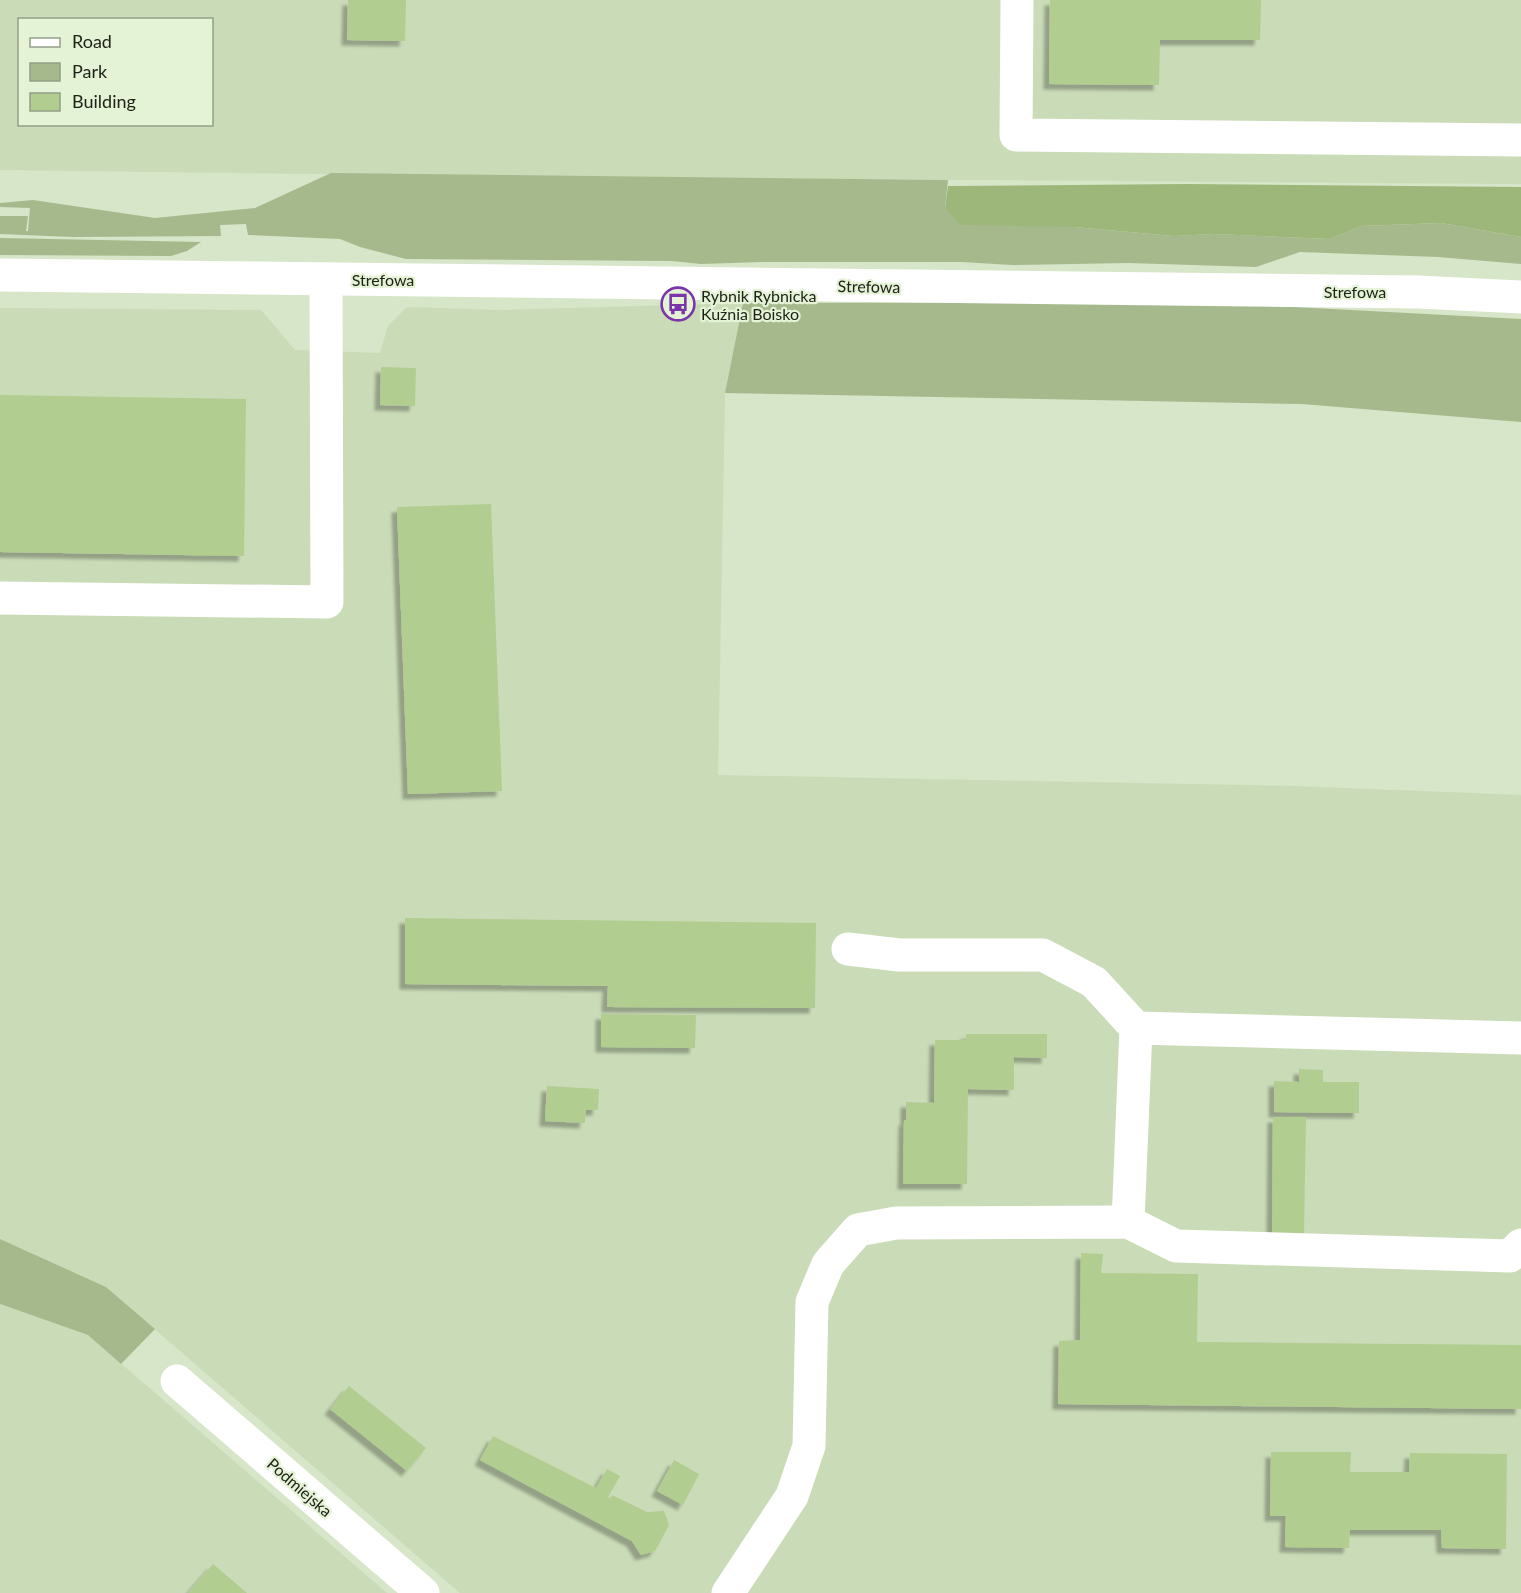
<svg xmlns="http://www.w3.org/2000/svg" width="1521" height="1593" font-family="Lato,sans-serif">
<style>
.built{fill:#cadbb7;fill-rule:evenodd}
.green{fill:#a5b98d}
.forest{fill:#9db77b}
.building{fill:#b2cd90;filter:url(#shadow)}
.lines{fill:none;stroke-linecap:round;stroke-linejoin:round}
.minor{stroke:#fff;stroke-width:33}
.labels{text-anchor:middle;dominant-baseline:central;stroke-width:4.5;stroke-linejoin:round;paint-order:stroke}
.street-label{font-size:16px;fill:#1d2117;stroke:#e4f2d5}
.poi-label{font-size:16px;fill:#1d2117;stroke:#e4f2d5;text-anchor:start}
</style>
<defs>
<filter id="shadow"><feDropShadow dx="-5.5" dy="5.5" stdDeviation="1.5" flood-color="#0004"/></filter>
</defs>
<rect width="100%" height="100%" fill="#d7e5c8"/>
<g class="built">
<path d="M0,0H1521V184L554,177L0,170ZM20,20H212V124H20Z"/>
<polygon points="743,303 725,393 718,775 1295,786 1521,795 1521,1593 460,1593 106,1287 0,1239 0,308 261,310 295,350 380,353 388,326 407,307 502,310"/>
<polygon points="0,1304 88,1335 387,1593 0,1593"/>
</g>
<g class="green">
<polygon points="331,173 948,180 945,208 1074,227 1173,236 1215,234 1330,239 1361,226 1441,223 1521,237 1521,264 1438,257 1300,252 1256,267 1129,263 1012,265 962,262 761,262 701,264 672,261 406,259 360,247 340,239 248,235 246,224 220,225 221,236 73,237 0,234 0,216 28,216 26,231 28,231 30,208 0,207 0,203 33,200 155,218 255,208"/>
<polygon points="0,238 201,242 187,251 171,256 0,255"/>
<polygon points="1196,302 1521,319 1521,422 1302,404 725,393 743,303"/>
<polygon points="0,1239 106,1287 155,1329 121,1364 88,1335 0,1304"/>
</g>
<polygon class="forest" points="1187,184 1521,187 1521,237 1441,223 1361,226 1330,239 1215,234 1173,236 1074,227 961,225 945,208 948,186"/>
<g class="building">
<polygon points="348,0 406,0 405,41 347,40"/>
<polygon points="1050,0 1261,0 1260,40 1160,40 1159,85 1049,84"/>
<polygon points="381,367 416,368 415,406 380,405"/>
<polygon points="0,395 246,399 244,556 0,552"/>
<polygon points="491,504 502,791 408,794 397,507"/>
<polygon points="405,918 816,923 815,1008 607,1007 608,986 405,984"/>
<polygon points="601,1014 696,1015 695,1048 601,1047"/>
<polygon points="966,1034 1047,1034 1047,1058 1014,1057 1014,1090 968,1089 967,1184 903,1184 904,1120 906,1121 906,1102 934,1103 935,1040 966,1040"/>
<polygon points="1299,1069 1323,1070 1323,1082 1359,1082 1359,1113 1274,1112 1274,1081 1299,1082"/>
<polygon points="547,1086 599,1089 598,1110 586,1110 585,1123 545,1121"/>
<polygon points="1273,1117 1306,1117 1304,1234 1272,1233"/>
<polygon points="1081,1253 1103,1254 1101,1273 1198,1274 1197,1342 1521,1345 1521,1409 1058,1404 1059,1341 1080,1340"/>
<polygon points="349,1386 426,1448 407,1471 330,1409"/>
<polygon points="493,1436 596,1488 607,1469 620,1476 608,1497 610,1498 612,1495 647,1512 664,1511 669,1525 655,1551 641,1555 632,1541 480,1460"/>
<polygon points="1271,1452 1351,1452 1350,1472 1409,1472 1410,1453 1507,1454 1506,1549 1442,1548 1441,1530 1350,1530 1349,1548 1285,1547 1286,1516 1270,1516"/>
<polygon points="674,1460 699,1474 683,1505 657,1491"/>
<polygon points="213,1564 247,1593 188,1593"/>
</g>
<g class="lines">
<g class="minor">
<polyline points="1017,0 1016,135 1521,140"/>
<polyline points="0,275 1418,292 1521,297"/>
<polyline points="0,598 327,602 326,279"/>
<polyline points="848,949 899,955 1043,955 1094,982 1136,1028 1128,1222"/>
<polyline points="1136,1028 1521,1038"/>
<polyline points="177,1381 423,1593"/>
<polyline points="728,1593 792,1496 809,1446 812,1302 828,1264 858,1230 896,1223 1128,1222 1176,1246 1510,1256 1521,1245"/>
</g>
</g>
<defs>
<symbol id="bus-ring" viewBox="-11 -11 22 22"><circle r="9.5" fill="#e4f2d5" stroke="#7935a9" stroke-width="1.5"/><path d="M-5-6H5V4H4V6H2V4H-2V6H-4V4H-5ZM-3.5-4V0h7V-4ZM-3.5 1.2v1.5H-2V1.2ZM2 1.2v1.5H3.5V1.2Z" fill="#7935a9"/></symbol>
</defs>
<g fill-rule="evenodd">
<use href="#bus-ring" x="659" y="285" width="38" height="38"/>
</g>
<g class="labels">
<g class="street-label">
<text x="383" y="279">Strefowa</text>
<text transform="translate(869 286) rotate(1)">Strefowa</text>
<text x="1355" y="291">Strefowa</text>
<text transform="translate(300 1487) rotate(41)">Podmiejska</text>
</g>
<g class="poi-label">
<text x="701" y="295">Rybnik Rybnicka<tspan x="701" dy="18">Kuźnia Boisko</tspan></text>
</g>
</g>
<rect x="18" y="18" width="195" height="108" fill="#e4f2d5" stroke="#949e89" stroke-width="1.5"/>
<rect x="30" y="38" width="30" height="9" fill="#ffffff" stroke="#949e89" stroke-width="1.5"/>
<text x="72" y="48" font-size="18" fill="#1d2117">Road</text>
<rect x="30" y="63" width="30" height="18" fill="#a5b98d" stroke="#949e89" stroke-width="1.5"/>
<text x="72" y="78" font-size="18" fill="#1d2117">Park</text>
<rect x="30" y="93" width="30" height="18" fill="#b2cd90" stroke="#949e89" stroke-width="1.5"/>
<text x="72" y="108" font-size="18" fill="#1d2117">Building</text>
</svg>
